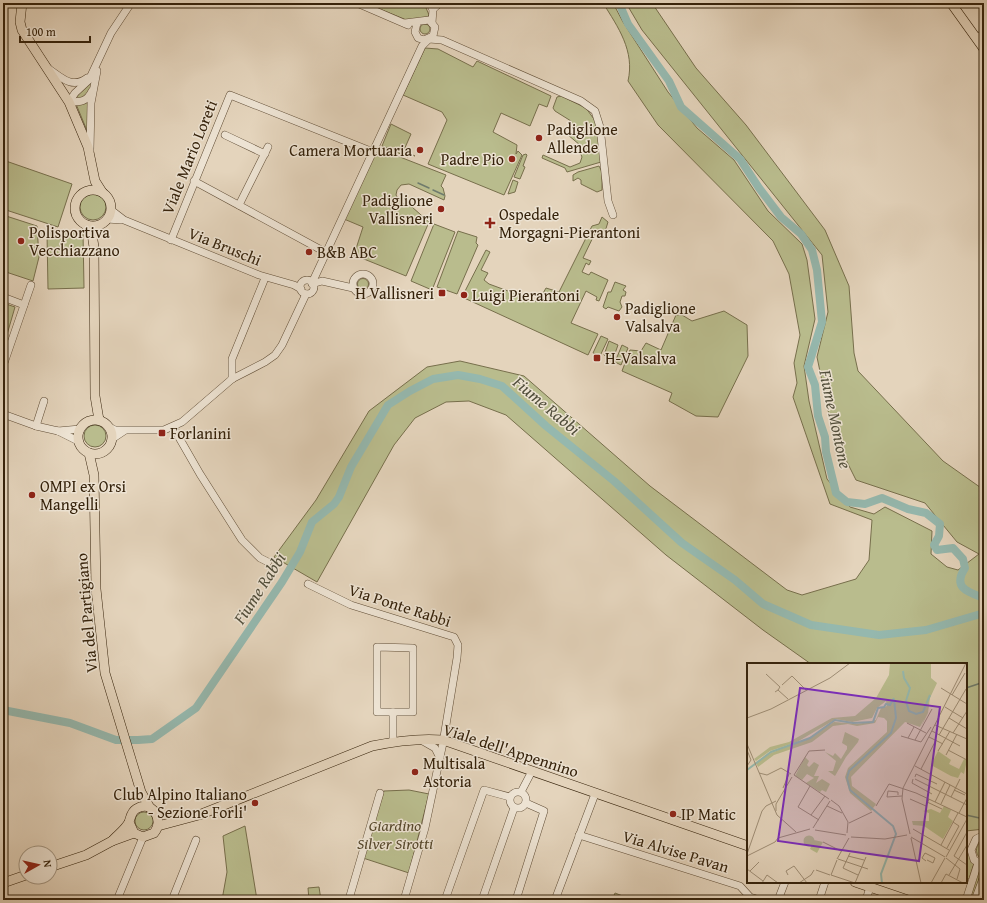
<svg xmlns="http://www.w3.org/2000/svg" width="987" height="903" font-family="'Gentium Book Plus',serif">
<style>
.green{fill:#b9bc8d;stroke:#776f4c}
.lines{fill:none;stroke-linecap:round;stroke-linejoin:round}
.stream{stroke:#6f7c6d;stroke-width:1.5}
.river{stroke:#95b8ae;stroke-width:8}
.minor-casing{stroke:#614e37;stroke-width:8}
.major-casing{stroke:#35220b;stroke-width:10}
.minor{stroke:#ede3d3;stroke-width:7}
.major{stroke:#e4d4bc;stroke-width:9}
.poi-dot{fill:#8f2418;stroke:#ede3d3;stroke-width:1.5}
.labels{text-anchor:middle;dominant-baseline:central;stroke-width:3;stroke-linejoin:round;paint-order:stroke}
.poi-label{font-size:16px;fill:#35220b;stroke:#ede3d3;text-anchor:start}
.street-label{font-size:16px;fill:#35220b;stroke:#ede3d3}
.park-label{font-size:16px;font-style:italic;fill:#56482c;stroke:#ede3d3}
.water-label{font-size:17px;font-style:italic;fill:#524f3c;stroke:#ede3d3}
.inset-river{fill:none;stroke:#95b8ae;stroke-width:2}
.inset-road{fill:none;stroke:#9e8d75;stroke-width:1}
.view{fill:#7b2cbf;fill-opacity:0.15;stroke:#7b2cbf;stroke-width:2}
.inset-edge{fill:none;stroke:#35220b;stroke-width:2}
</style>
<rect width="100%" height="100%" fill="#e4d4bc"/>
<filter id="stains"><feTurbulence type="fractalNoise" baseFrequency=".005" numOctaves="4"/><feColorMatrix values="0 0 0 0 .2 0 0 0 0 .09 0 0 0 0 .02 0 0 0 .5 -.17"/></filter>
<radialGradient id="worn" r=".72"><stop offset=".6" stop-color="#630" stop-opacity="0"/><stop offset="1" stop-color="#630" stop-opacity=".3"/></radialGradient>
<g class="green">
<polygon points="365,3 424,3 429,15 427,17 409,21"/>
<path d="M603,3H613L623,22L668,92L697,128L734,160L768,211L802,244L807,260L815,319L804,366L809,401L827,479L850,507L874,514L885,507L932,531L931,554L947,567L958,570L979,554L957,542L925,503L856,480L833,434L817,357L828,312L822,255L642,30L626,3H652L696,68L746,125L825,230L849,286L854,353L858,371L943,461L984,490V829L966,831V664H811L763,630L666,555L506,415L469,401L446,402L415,418L394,445L317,582L274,557L316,500L369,411L427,367L460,361L524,376L650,486L787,590L802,595L856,579L869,560L872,520L830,504L793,397L797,383L794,363L800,335L789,274L773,241L658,125L628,81C635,51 618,27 603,3Z"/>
<circle cx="425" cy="29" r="5"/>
<polygon points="425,48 438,49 473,67 477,61 551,96 547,107 539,104 530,126 501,113 493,132 517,145 516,154 518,151 522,155 504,195 428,164 447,120 442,112 403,95"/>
<path d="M94,76C91,90 89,99 74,100Z"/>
<polygon points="561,96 586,108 596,122 601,162 567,172 565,168 542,158 543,155 570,167 580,163 582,157 580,152 580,145 568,135 571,121 555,111 553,108 557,97"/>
<polygon points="90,98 88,133 76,104"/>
<polygon points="391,124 411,134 404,150 415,156 410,154 408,157 382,146"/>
<polygon points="377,148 446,175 441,186 443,188 445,196 444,200 409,184 401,185 397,190 396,195 400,202 412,207 429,222 406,276 354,255 363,227 344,219"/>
<polygon points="526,154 527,155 523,166 525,167 520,179 514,177 523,155"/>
<polygon points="3,160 72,184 58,227 3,209"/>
<polygon points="599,166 602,172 602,190 597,192 581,184 581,180 578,178 573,181 573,175 578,172"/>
<polygon points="513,180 518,182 515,192 508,194"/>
<circle cx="93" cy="207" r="13"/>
<polygon points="3,215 37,226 39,257 33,281 3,271"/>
<polygon points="602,217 608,222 604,235 596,231 583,258 591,261 589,265 586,263 582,272 589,275 591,272 608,280 599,301 596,300 597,297 586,291 571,323 598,334 588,355 462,297 486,250 490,252 481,270 488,273 484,280 489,284 538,302 546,288 559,292 592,226 599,224"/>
<polygon points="434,224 455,232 432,290 411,281"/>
<polygon points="458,231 477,237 476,243 478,245 457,294 437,287"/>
<polygon points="83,232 84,288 48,289 47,233"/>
<circle cx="363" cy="284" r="5.5"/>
<polygon points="615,282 626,286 623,290 626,292 625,296 622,296 620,302 622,307 619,311 608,307 606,309 603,307 608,292 611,292"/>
<polygon points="3,303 15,307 6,338 3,337"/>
<polygon points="724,311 747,325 748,356 718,417 696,416 669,401 672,393 622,371 630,350 641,351 646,343 661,350 676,315 682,315 692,321"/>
<polygon points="601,336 608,339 600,356 593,353"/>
<polygon points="609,341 618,345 613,359 604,355"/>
<polygon points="622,345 628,348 621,365 615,362"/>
<circle cx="95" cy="436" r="11"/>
<polygon points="409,790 429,794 409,873 363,858 384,791"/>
<circle cx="144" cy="821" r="9"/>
<polygon points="245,826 257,900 222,900 227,872 223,836"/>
<path d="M984,840V861C974,856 974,844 984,840Z"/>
<polygon points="966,849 974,863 969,879 966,878"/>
<polygon points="980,866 983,867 972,900 969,900"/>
<polygon points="319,887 321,900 309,900 308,888"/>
<polygon points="615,893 633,900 612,900"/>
</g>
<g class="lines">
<g class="stream">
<polyline points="418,183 429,188"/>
<polyline points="433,190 444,195"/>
<polyline points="966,688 984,682"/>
<polyline points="966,815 984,819"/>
</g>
<g class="river">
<path d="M619,3L628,24L669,81L681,107L740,159L759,188L781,217L801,234L812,250L817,270L822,322L808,367L815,385L818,416L825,437L826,452L836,493L847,502L865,504L882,498L908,509L926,513L940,524L939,536L934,545L937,550L953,548L963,559L965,568C952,588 968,592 984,598"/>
<polyline points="3,710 70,723 116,740 138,740 152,739 196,708 282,582 300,552 312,522 334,504 339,497 351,467 388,405 410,391 433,379 458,375 480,379 502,386 546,426 614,481 682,543 735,580 763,604 811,625 879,635 926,630 984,613"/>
</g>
<defs>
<g id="minor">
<polyline points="357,3 408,25"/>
<polyline points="429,3 433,9 432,23"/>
<polyline points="433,9 440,3"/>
<polyline points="405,23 429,20 435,27 433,36 424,40 418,38 415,32 417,23"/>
<polyline points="429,39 442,40 581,101 595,111 600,127 608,201 613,215"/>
<polyline points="978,40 984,31"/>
<path d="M49,69C62,78 72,89 87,78"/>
<polyline points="69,102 75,93 89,80 111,33 131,3"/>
<path d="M69,102C80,102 87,102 92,91"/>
<polyline points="225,135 265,154"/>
<polyline points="90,150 91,103 97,71"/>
<polyline points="194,181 325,252"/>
<polyline points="239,205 268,147"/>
<polyline points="111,210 124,220 259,275 294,285 301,289"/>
<polyline points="107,219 121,220"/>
<polyline points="171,240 230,95 373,152"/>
<circle cx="363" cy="284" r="10"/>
<circle cx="307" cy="287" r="7"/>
<polyline points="312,283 422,46 429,39"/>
<polyline points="312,284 322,281 353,288"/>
<polyline points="3,297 24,305"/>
<polyline points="3,366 31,285"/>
<polyline points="232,379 232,359 265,278"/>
<polyline points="3,414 36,426 58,431 80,429"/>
<polyline points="36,426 44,401"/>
<polyline points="109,427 115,430 164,430 182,422 232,379 265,362 275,355 282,345 306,294"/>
<polyline points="173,427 200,474 242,540 260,558 268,562"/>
<polyline points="58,431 78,441"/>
<polyline points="112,439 124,431"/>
<polyline points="308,584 351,605 454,637 458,645 457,658 443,743 425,828 404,900"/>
<polygon points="377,647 413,648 413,712 377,712"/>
<polyline points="421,740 435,748 440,758"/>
<polyline points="393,741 393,712"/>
<circle cx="518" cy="800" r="8"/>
<polyline points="521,792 532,771"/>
<polyline points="579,835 740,886 750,897 760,900"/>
<polyline points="984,835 976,839 971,850 974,860 984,865"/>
<polyline points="117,900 143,837"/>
<polyline points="172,900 196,840"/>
<polyline points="354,900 349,899 380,793"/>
<polyline points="445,900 484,790 510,797"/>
<polyline points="482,900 514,808"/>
<polyline points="516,900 544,811 526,803"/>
<polyline points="555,900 595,794"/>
<polyline points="778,900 785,882"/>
<polyline points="819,900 825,882"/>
<polyline points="866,900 870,887"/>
<polyline points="966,900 978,863"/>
<polyline points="975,900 984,876"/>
</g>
<g id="major">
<polyline points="22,3 20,22 22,30 69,102 88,147 95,181 102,192"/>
<polyline points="951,3 984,49"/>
<circle cx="93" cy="208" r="18"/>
<polyline points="86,225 92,234 94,247 95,396 99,420"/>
<circle cx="95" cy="437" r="17"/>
<polyline points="89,453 94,475 96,589 105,673 141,792 150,808"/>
<path d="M158,826L199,815L372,746C396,741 419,738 443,740L748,846"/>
<path d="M112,841C117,835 126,829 129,822C131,817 131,812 136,809C152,799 165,820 154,833L143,837L134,833L129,822"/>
<polyline points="50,867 86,855 112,841 134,833"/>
<polyline points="855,882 908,900"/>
<polyline points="3,883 26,875"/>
</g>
</defs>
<use href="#minor" class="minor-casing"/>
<use href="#major" class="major-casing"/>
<use href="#minor" class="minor"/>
<use href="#major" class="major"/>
</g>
<g class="poi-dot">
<circle cx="539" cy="138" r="4"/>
<circle cx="420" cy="150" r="4"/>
<circle cx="512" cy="159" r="4"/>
<circle cx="441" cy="209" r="4"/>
<path d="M488 217h4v4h4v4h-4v4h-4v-4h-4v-4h4z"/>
<circle cx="21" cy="241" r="4"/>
<circle cx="309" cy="252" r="4"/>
<rect x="438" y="289" width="8" height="8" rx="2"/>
<circle cx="464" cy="295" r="4"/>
<circle cx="617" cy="317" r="4"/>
<rect x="593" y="354" width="8" height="8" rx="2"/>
<rect x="158" y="429" width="8" height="8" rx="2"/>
<circle cx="32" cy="495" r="4"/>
<circle cx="415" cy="772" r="4"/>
<circle cx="255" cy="803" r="4"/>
<circle cx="673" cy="814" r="4"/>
</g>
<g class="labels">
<g class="poi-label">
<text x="547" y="129">Padiglione<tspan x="547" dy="18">Allende</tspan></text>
<text x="412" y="150" text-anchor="end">Camera Mortuaria</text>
<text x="504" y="159" text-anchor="end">Padre Pio</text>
<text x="433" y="200" text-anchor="end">Padiglione<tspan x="433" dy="18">Vallisneri</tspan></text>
<text x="499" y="214">Ospedale<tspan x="499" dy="18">Morgagni-Pierantoni</tspan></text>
<text x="29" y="232">Polisportiva<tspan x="29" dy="18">Vecchiazzano</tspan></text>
<text x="317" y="252">B&amp;B ABC</text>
<text x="434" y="293" text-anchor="end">H Vallisneri</text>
<text x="472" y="295">Luigi Pierantoni</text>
<text x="625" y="308">Padiglione<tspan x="625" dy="18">Valsalva</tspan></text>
<text x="605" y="358">H-Valsalva</text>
<text x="170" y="433">Forlanini</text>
<text x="40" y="486">OMPI ex Orsi<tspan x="40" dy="18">Mangelli</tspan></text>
<text x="423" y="763">Multisala<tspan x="423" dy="18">Astoria</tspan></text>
<text x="247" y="794" text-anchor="end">Club Alpino Italiano<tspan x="247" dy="18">- Sezione Forli'</tspan></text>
<text x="681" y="814">IP Matic</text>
</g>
<g class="street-label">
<text transform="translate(189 157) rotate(-68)">Viale Mario Loreti</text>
<text transform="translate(225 246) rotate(22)">Via Bruschi</text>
<text transform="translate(400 605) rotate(18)">Via Ponte Rabbi</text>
<text transform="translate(86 613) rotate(-95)">Via del Partigiano</text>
<text transform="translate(511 750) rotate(18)">Viale dell'Appennino</text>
<text transform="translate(676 851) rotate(17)">Via Alvise Pavan</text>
</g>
<g class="park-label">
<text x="395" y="825">Giardino<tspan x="395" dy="18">Silver Sirotti</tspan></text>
</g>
<g class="water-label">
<text transform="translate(547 405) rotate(40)">Fiume Rabbi</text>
<text transform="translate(836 419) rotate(78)">Fiume Montone</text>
<text transform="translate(259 588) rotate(-57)">Fiume Rabbi</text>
</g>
</g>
<g transform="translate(747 663)">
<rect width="220" height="220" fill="#e4d4bc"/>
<path d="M143,0H184V15L190,20L183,35L181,50L174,64L177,56L173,64L158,59L104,114L105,123L129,141L124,148L103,130L98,114L101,105L140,69V58L137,55L131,54L128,60L110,63L101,61L86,63L65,79L27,92L11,104L9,100L24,90L60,76L87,59L111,61L129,57L134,45L140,43L139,38L130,45L125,55L105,59L89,56L50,79L23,88L9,98L7,96L23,84L42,79L85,55L108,53L129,35L142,12ZM98,69L112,76L111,79L99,94L97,93L99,94L88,113L81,108H86L89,98L78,89L86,93L88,90L94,96L100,86V83L95,80ZM191,88L204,97L202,101L212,106L217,96L220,97L217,111L214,109L211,115L204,113L184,102ZM58,94L62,98L60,102L62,104L67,99L72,102L67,113H72L69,120L75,116L83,121L79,129L75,127L73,129L59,120L67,115L60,111L55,117L48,113ZM197,143L204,147L201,154L206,158L196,176L177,163L166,162L165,158H182V150L176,148L184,146L193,150ZM56.5 178a5.5 5.5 0 1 1 11 0a5.5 5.5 0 1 1-11 0ZM67,177L76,179L70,190L63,186Z" fill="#b9bc8d"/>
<path class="inset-river" d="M156,8L157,15L163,25L159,38L162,48L169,51L176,49L183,32M0,107L24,89L63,75L88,57L106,60L126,59L131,45L137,44L139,41L143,42L147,35M135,220L134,211L149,171L146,163L103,127L100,115L102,108L144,70L149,55L147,36"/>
<path class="inset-road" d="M19,11L33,24L31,27M35,22L45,13L59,27M194,25L220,41M28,29L31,27L41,36M205,32L218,10M198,44L216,55M0,55L24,46L83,15L103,0M202,55L220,66M160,60L179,70M188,62L220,76M185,68L213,83M206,70L220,48M192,72L219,26M154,73L174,79L184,64M182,74L196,81M161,75L167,64M168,77L185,46M0,81L30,152L49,169M0,87L4,97L0,103M201,87L220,97M191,88L203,68M199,92L210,71M168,103L220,131M174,106L189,77M12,110L20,112L34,105L44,111M47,112L62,88L78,87M47,112L82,136M168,114L169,111L190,121M166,116L165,120L185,131M168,116L220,142M63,123L51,144L72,157M36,125L42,111M207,127L218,132M151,132V129L141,128L140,134L155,133M204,134L213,116M163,136L179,143L182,136M84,137L92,143L101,159L100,170M180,139L195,146M188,139L198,119M194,141L203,122M80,143L95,150M129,143L142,121L169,130L220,154M29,148V141L45,114M212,150L220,135M64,152L78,133M102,160L125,149M66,165L83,138M166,166L202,187M68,167L99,172M220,169L207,193L220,202M163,171L155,136L156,125L219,0M104,174L138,176L160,172M164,174L198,194M164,175L174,220M76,179L94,188M194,182L211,150M200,185L212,163L206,159M0,191L15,148L19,143L29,138M0,193L28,179L31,175L63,166M101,193L117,197M199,194L220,156M199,195L213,206L210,216M90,196L102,175M91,196L121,206M90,197L84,212L108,220M179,198L175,195L178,190L188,195L186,200L180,197M0,206L16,218M98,206L96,205L103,190M98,206L111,212M69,207L83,212M3,208L12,199M41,212L39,208L47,203L60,220M202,212L220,182M15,220L20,212L31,220M52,220L64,212L67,207M108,220L119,194M184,220L198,195M194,220L199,211L216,220"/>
<path class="view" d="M53,25L193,44L172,198L31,178Z"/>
<rect width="220" height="220" class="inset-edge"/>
</g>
<rect width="987" height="903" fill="none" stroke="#e4d4bc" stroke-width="16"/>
<rect x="4" y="4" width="979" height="895" fill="none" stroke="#35220b" stroke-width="2"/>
<rect x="8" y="8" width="971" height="887" fill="none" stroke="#35220b"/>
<g transform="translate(38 865) rotate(82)"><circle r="19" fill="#ede3d3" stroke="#a39683"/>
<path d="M0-3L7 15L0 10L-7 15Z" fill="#8f2418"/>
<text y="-6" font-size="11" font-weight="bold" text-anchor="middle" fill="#35220b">N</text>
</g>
<path d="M20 36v6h70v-6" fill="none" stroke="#35220b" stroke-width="2"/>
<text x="26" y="36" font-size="12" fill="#35220b" stroke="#ede3d3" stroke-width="3" paint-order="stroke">100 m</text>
<rect width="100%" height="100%" filter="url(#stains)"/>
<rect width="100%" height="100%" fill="url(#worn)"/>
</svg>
